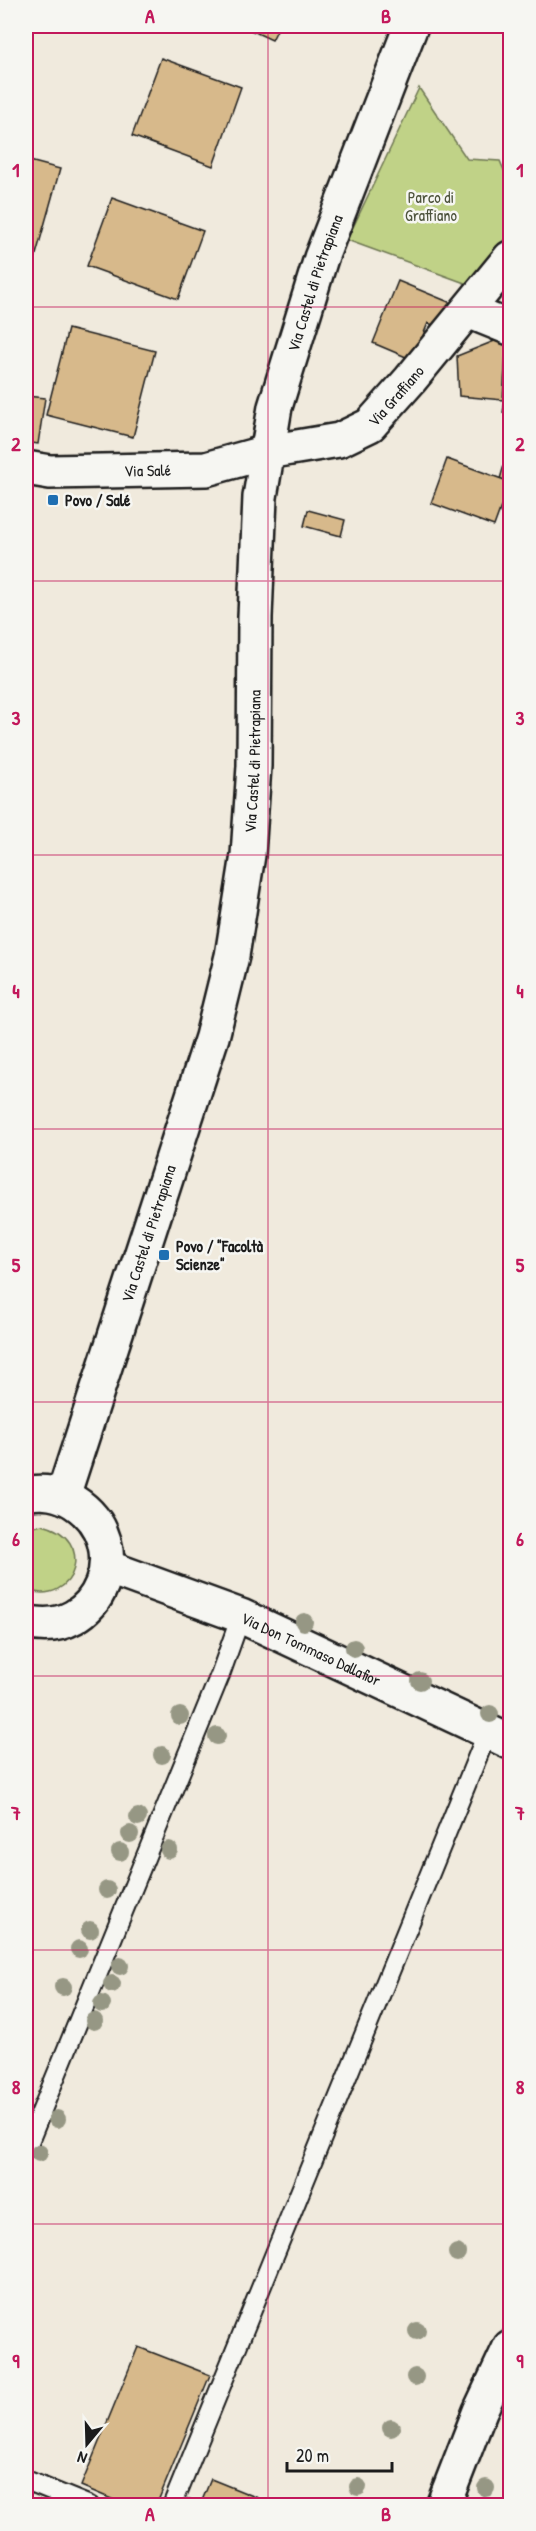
<svg xmlns="http://www.w3.org/2000/svg" width="536" height="2531" font-family="'Patrick Hand',sans-serif">
<style>
.green{fill:#c0d287;stroke:#6e7752;stroke-width:1.5}
.building{fill:#d7b98b;stroke:#1c1c1c;stroke-width:1.5}
.lines{fill:none;stroke-linecap:round;stroke-linejoin:round}
.service-casing{stroke:#1c1c1c;stroke-width:22}
.minor-casing{stroke:#1c1c1c;stroke-width:38}
.secondary-casing{stroke:#1c1c1c;stroke-width:38}
.service{stroke:#f6f6f2;stroke-width:18}
.minor{stroke:#f6f6f2;stroke-width:33}
.secondary{stroke:#f6f6f2;stroke-width:33}
.tree{fill:#969784}
.grid{fill:none;stroke:#c2185b;stroke-width:1.5;stroke-opacity:0.55}
.poi-dot{fill:#1f6fb2;stroke:#f6f6f2;stroke-width:2}
.labels{text-anchor:middle;dominant-baseline:central;stroke-width:5;stroke-linejoin:round;paint-order:stroke}
.park-label{font-size:16px;fill:#4d533c;stroke:#f6f6f2}
.street-label{font-size:16px;fill:#1c1c1c;stroke:#f6f6f2}
.poi-label{font-size:16px;font-weight:bold;fill:#1c1c1c;stroke:#f6f6f2;text-anchor:start}
.neatline{fill:none;stroke:#c2185b;stroke-width:2}
.grid-label{font-size:20px;text-anchor:middle;font-weight:bold;fill:#c2185b}
</style>
<rect width="100%" height="100%" fill="#f0eadd"/>
<filter id="ink" filterUnits="userSpaceOnUse"><feTurbulence type="fractalNoise" baseFrequency=".0167" numOctaves="2"/><feDisplacementMap in="SourceGraphic" scale="12" xChannelSelector="R" yChannelSelector="G"/><feConvolveMatrix kernelMatrix="1 2 1 2 8 2 1 2 1" color-interpolation-filters="sRGB"/></filter>
<g filter="url(#ink)">
<g class="green">
<polygon points="419,88 467,159 500,161 510,184 510,236 473,286 347,240"/>
<path d="M42,1525C97,1537 77,1608 26,1590V1529Z"/>
</g>
<g class="building">
<polygon points="242,26 279,26 272,40"/>
<polygon points="161,58 241,87 213,166 132,136"/>
<polygon points="26,160 60,169 32,269 26,267"/>
<polygon points="112,198 203,231 178,299 87,266"/>
<polygon points="398,281 456,305 445,330 428,323 413,360 373,343"/>
<polygon points="68,329 155,351 133,437 46,415"/>
<polygon points="507,336 503,400 459,396 457,356"/>
<polygon points="508,378 510,379 510,414 503,413"/>
<polygon points="26,396 45,398 38,444 26,442"/>
<polygon points="510,444 510,482 500,479"/>
<polygon points="447,459 510,482 494,526 431,503"/>
<polygon points="510,489 510,514 503,511"/>
<polygon points="308,510 345,520 341,536 304,526"/>
<polygon points="138,2347 210,2375 156,2506 128,2506 81,2486"/>
<polygon points="211,2479 258,2498 255,2506 206,2506 201,2503"/>
<polygon points="189,2499 201,2503 206,2506 186,2506"/>
</g>
<g class="lines">
<defs>
<g id="service">
<polyline points="26,2149 220,1675 241,1616"/>
<polyline points="26,2480 90,2506"/>
<polyline points="172,2506 488,1731"/>
</g>
<g id="minor">
<polyline points="468,311 510,328"/>
<path id="s1" d="M26,468L50,472L206,469L267,452L339,440L370,425L410,380L510,258"/>
</g>
<g id="secondary">
<path d="M26,1494C42,1490 60,1493 74,1502C138,1543 100,1641 26,1622"/>
<path id="s2" d="M63,1496L212,1037L232,956L248,855L254,766L255,617L260,497L275,407L321,258L411,26"/>
<path id="s3" d="M107,1567L241,1616L510,1742"/>
<polyline points="443,2506 480,2411 510,2347"/>
</g>
</defs>
<use href="#service" class="service-casing"/>
<use href="#minor" class="minor-casing"/>
<use href="#secondary" class="secondary-casing"/>
<use href="#service" class="service"/>
<use href="#minor" class="minor"/>
<use href="#secondary" class="secondary"/>
</g>
<g class="tree">
<circle cx="304" cy="1622" r="9"/>
<circle cx="354" cy="1648" r="9"/>
<circle cx="420" cy="1681" r="9"/>
<circle cx="490" cy="1714" r="9"/>
<circle cx="180" cy="1716" r="9"/>
<circle cx="217" cy="1736" r="9"/>
<circle cx="162" cy="1755" r="9"/>
<circle cx="138" cy="1817" r="9"/>
<circle cx="130" cy="1834" r="9"/>
<circle cx="169" cy="1850" r="9"/>
<circle cx="120" cy="1852" r="9"/>
<circle cx="107" cy="1890" r="9"/>
<circle cx="90" cy="1930" r="9"/>
<circle cx="79" cy="1949" r="9"/>
<circle cx="120" cy="1966" r="9"/>
<circle cx="112" cy="1984" r="9"/>
<circle cx="63" cy="1987" r="9"/>
<circle cx="102" cy="2004" r="9"/>
<circle cx="94" cy="2021" r="9"/>
<circle cx="57" cy="2119" r="9"/>
<circle cx="39" cy="2153" r="9"/>
<circle cx="457" cy="2253" r="9"/>
<circle cx="417" cy="2331" r="9"/>
<circle cx="415" cy="2377" r="9"/>
<circle cx="391" cy="2428" r="9"/>
<circle cx="358" cy="2487" r="9"/>
<circle cx="486" cy="2488" r="9"/>
</g>
</g>
<path class="grid" d="M268,26V2506M26,307H510M26,581H510M26,855H510M26,1129H510M26,1402H510M26,1676H510M26,1950H510M26,2224H510"/>
<g class="poi-dot">
<rect x="47" y="494" width="12" height="12" rx="3"/>
<rect x="158" y="1249" width="12" height="12" rx="3"/>
</g>
<g class="labels">
<g class="park-label">
<text x="431" y="197">Parco di<tspan x="431" dy="18">Graffiano</tspan></text>
</g>
<g class="street-label">
<text stroke="none"><textPath href="#s2" startOffset="1248">Via Castel di Pietrapiana</textPath></text>
<text stroke="none"><textPath href="#s1" startOffset="390">Via Graffiano</textPath></text>
<text stroke="none"><textPath href="#s1" startOffset="122">Via Salé</textPath></text>
<text stroke="none"><textPath href="#s2" startOffset="762">Via Castel di Pietrapiana</textPath></text>
<text stroke="none"><textPath href="#s2" startOffset="276">Via Castel di Pietrapiana</textPath></text>
<text stroke="none"><textPath href="#s3" startOffset="220">Via Don Tommaso Dallafior</textPath></text>
</g>
<g class="poi-label">
<text x="65" y="500">Povo / Salé</text>
<text x="176" y="1246">Povo / "Facoltà<tspan x="176" dy="18">Scienze"</tspan></text>
</g>
</g>
<rect width="536" height="2531" fill="none" stroke="#f6f6f2" stroke-width="66"/>
<g transform="translate(87 2444) rotate(199)" stroke="#f6f6f2" stroke-width="4.5" paint-order="stroke">
<path d="M0-4.5L10 22L0 15L-10 22Z" fill="#1c1c1c"/>
<text y="-9" font-size="16" font-weight="bold" text-anchor="middle" fill="#1c1c1c">N</text>
</g>
<path d="M287 2462v9h105v-9" fill="none" stroke="#1c1c1c" stroke-width="3"/>
<text x="296" y="2462" font-size="18" fill="#1c1c1c" stroke="#f6f6f2" stroke-width="4.5" paint-order="stroke">20 m</text>
<rect x="33" y="33" width="470" height="2465" class="neatline"/>
<g class="grid-label">
<text x="150" y="23">A</text>
<text x="386" y="23">B</text>
<text x="16" y="177">1</text>
<text x="520" y="177">1</text>
<text x="16" y="451">2</text>
<text x="520" y="451">2</text>
<text x="16" y="725">3</text>
<text x="520" y="725">3</text>
<text x="16" y="998">4</text>
<text x="520" y="998">4</text>
<text x="16" y="1272">5</text>
<text x="520" y="1272">5</text>
<text x="16" y="1546">6</text>
<text x="520" y="1546">6</text>
<text x="16" y="1820">7</text>
<text x="520" y="1820">7</text>
<text x="16" y="2094">8</text>
<text x="520" y="2094">8</text>
<text x="16" y="2368">9</text>
<text x="520" y="2368">9</text>
<text x="150" y="2521">A</text>
<text x="386" y="2521">B</text>
</g>
</svg>
